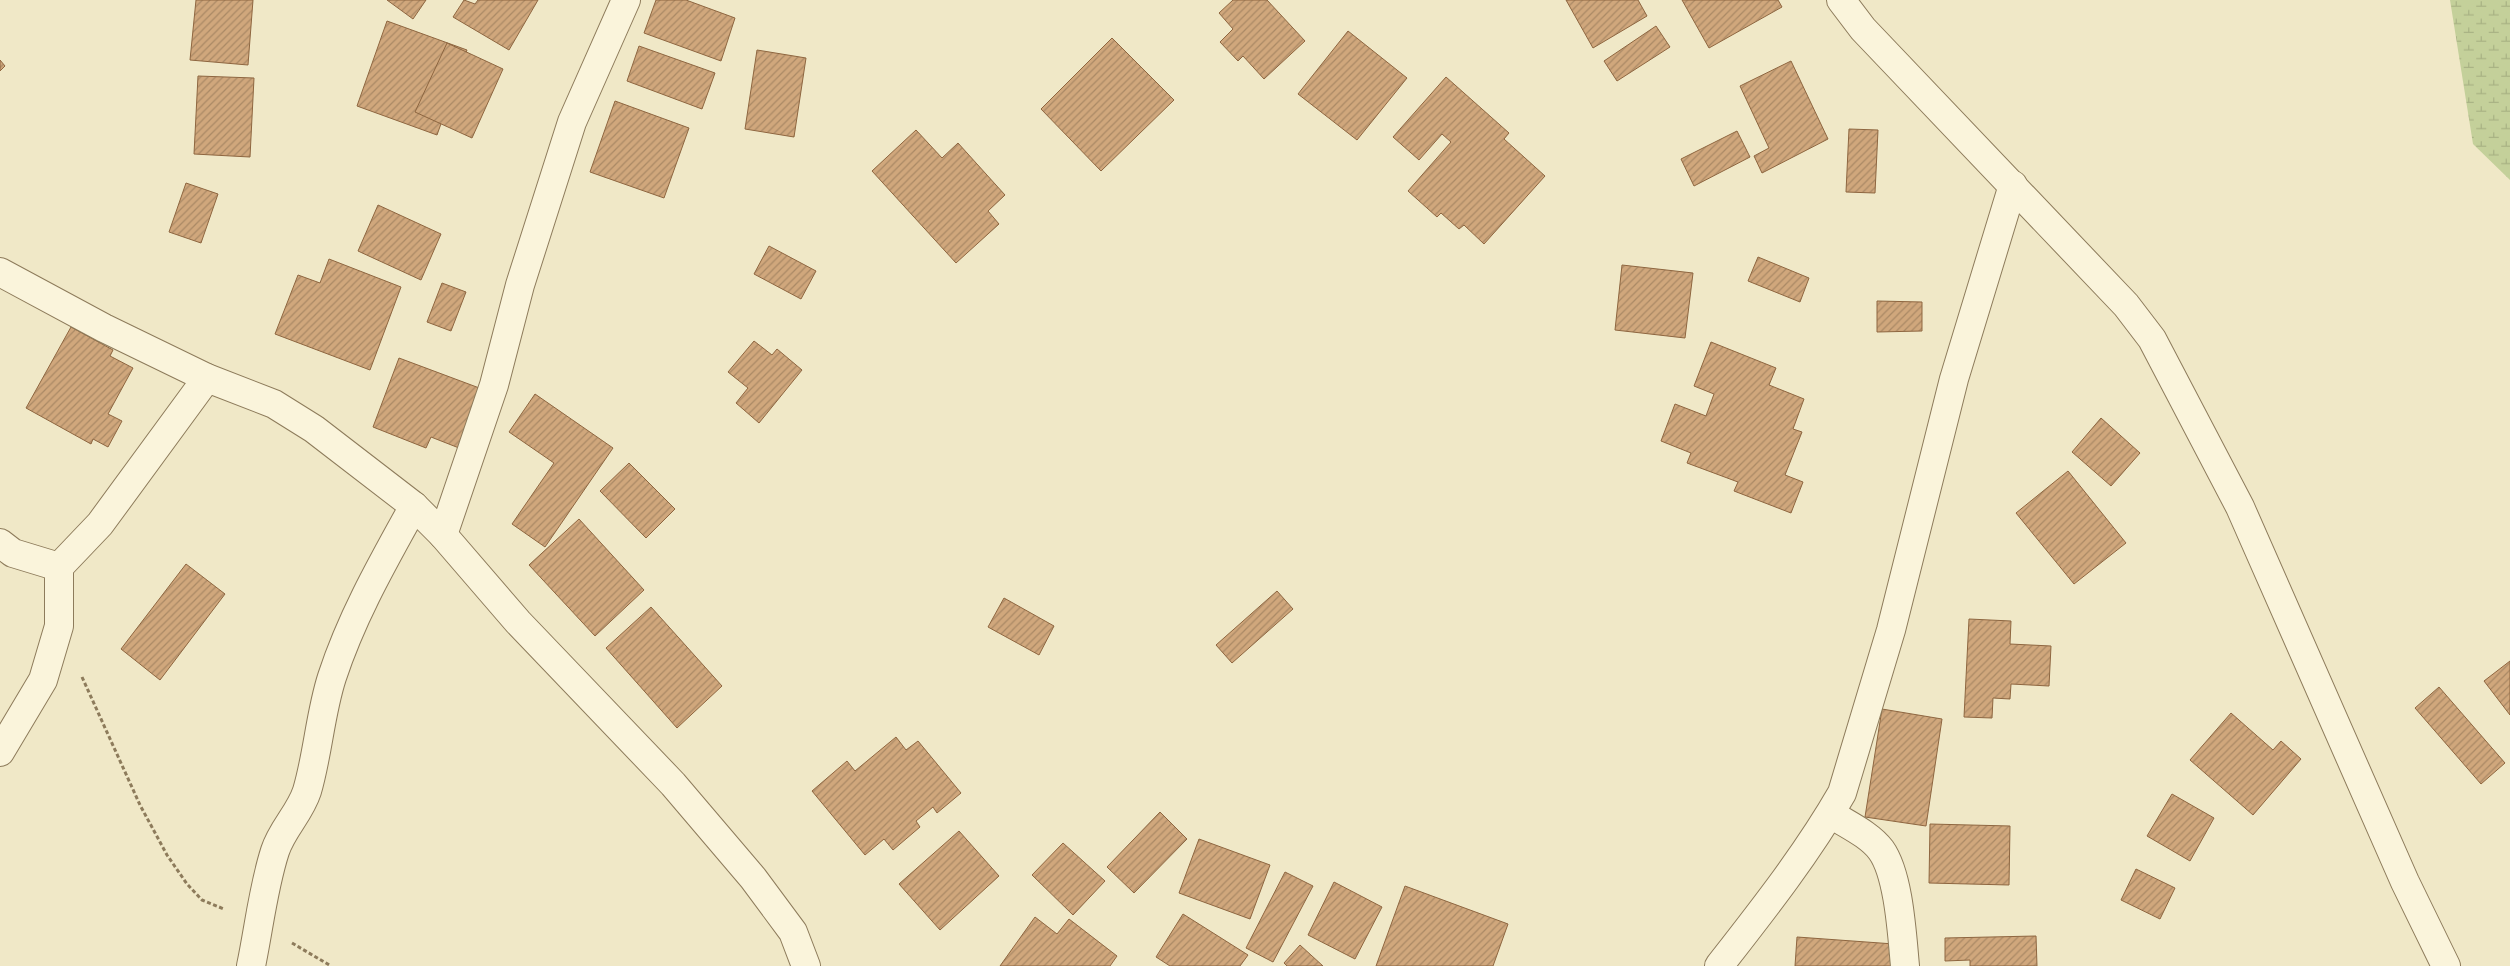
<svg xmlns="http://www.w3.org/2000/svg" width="2510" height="966" font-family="Literata,serif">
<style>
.wetland{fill:url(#wetland-marsh)}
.building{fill:url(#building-hatch);stroke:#8e6640}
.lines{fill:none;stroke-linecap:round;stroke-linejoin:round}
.street-casing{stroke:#8d7b5b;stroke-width:30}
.path{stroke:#8d7b5b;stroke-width:3;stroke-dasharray:4 2.5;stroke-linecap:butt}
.street{stroke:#faf4db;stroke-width:28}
</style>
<defs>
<pattern id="wetland-marsh" width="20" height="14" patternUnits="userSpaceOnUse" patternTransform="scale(1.25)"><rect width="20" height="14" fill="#c4d09a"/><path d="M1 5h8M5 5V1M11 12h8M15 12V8" fill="none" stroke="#a9b384"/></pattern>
<pattern id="building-hatch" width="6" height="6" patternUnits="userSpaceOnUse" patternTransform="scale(1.25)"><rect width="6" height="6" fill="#d0a77c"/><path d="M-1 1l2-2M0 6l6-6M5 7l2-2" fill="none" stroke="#aa8965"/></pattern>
</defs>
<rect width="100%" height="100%" fill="#f0e8c7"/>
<polygon class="wetland" points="2450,0 2510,0 2510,180 2473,144"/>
<g class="building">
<polygon points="196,0 253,0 248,65 190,60"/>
<polygon points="387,0 426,0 413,19"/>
<polygon points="464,0 475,4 478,0 538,0 509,50 453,17"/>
<polygon points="656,0 686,0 735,18 721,61 644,33"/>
<polygon points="1233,0 1267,0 1305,41 1264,79 1243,56 1238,61 1220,42 1233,29 1219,13"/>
<polygon points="1566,0 1638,0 1647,16 1593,48"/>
<polygon points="1682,0 1778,0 1782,7 1709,48"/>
<polygon points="387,21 467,50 437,135 357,106"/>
<polygon points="1656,26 1670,47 1617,81 1604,61"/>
<polygon points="1348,31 1407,78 1357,140 1298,94"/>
<polygon points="1112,38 1174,100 1101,171 1041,109"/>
<polygon points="447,43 503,69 472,138 415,112"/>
<polygon points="639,46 715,73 702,109 627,81"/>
<polygon points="757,50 806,58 794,137 745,129"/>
<polygon points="0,60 5,66 0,71"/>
<polygon points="1791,61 1828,139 1762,173 1754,156 1769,148 1740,86"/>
<polygon points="198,76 254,78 250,157 194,154"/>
<polygon points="1446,77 1509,133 1504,139 1545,176 1484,244 1464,225 1459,229 1441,213 1437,217 1408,191 1451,142 1442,134 1419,160 1393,137"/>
<polygon points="615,101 689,128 664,198 590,172"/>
<polygon points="1849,129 1878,130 1875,193 1846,192"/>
<polygon points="916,130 942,158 958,143 1005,195 988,211 999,224 956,263 872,171"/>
<polygon points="1737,131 1750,157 1694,186 1681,159"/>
<polygon points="186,183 218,194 201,243 169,232"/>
<polygon points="378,205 441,234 421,280 358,251"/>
<polygon points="769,246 816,271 801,299 754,274"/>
<polygon points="1758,257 1809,278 1800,302 1748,281"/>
<polygon points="329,259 401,287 370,370 275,334 298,275 320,283"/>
<polygon points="1622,265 1693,273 1685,338 1615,330"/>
<polygon points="442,283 466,292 451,331 427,322"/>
<polygon points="1877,301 1922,302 1922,331 1877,332"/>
<polygon points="71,327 113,350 110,356 133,368 108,414 122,421 108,447 93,439 91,444 26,408"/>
<polygon points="754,341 772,355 777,349 802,370 759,423 736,403 748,388 728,372"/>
<polygon points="1711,342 1776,368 1769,385 1804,399 1793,429 1802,432 1785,475 1803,482 1791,513 1734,491 1738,482 1687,463 1691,453 1661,441 1675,404 1706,416 1714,394 1694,386"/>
<polygon points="399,358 482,389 459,448 431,437 426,448 373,427"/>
<polygon points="535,394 613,448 545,547 512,524 554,463 509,432"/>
<polygon points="2101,418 2140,453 2111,486 2072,452"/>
<polygon points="629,463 675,509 646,538 600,491"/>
<polygon points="2068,471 2126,543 2074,584 2016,513"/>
<polygon points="579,519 644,590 595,636 529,565"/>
<polygon points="186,564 225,594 160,680 121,649"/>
<polygon points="1277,591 1293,609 1232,663 1216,645"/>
<polygon points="1004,598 1054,626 1039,655 988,627"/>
<polygon points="651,607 722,686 677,728 606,648"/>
<polygon points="1969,619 2011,621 2010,644 2051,646 2049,686 2011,684 2010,699 1993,698 1992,718 1964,717"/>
<polygon points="2510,661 2510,715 2484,681"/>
<polygon points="2439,687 2505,763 2481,784 2415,708"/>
<polygon points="1882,709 1942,719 1926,826 1865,817"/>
<polygon points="2231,713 2273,750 2281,741 2301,759 2253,815 2190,760"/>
<polygon points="896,737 906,750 918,741 961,793 937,813 933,807 916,821 920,827 893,850 884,839 865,855 812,791 847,761 855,771"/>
<polygon points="2172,794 2214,818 2190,861 2147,836"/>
<polygon points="1160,812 1187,839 1134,893 1107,867"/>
<polygon points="1930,824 2010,826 2009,885 1929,883"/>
<polygon points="959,831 999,876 940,930 899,884"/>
<polygon points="1199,839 1270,865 1250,919 1179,893"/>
<polygon points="1063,843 1105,881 1073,915 1032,875"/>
<polygon points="2136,869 2175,888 2160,919 2121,900"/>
<polygon points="1285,872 1313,886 1273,962 1246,948"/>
<polygon points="1334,882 1382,907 1355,959 1308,935"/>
<polygon points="1405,886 1508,924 1493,966 1376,966"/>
<polygon points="1183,914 1248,955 1240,966 1170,966 1156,957"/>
<polygon points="1035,917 1057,934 1069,919 1117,956 1110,966 1000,966"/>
<polygon points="2036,936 2037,966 1970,966 1970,960 1945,961 1945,938"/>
<polygon points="1797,937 1894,944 1892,966 1795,966"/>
<polygon points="1300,945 1323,966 1287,966 1284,963"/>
</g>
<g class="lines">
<defs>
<g id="street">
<polyline points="1841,0 1863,29 2126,305 2152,339 2240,507 2405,882 2446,966"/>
<polyline points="0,272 104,328 207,378 274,404 314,429 414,506 443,535 518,622 673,784 753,878 793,932 806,966"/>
<polyline points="443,535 494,385 520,285 572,122 626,0"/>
<polyline points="0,543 13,553 59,567 100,524 207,378"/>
<polyline points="0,752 43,680 59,626 59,567"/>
<path d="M1831,814C1846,824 1869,834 1881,850C1899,875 1902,935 1905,966"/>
<path d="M251,966C259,928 263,888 275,851C282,829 300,813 307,791C318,754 320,714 332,677C352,616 383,562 414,506"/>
<path d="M1719,966C1762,911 1807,854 1842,793L1891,630L1954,379L2013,185"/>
</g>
</defs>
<use href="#street" class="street-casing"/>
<g class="path">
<polyline points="82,677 140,805 167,855 187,884 202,900 224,909"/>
<polyline points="292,943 331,966"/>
</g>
<use href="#street" class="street"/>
</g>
</svg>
